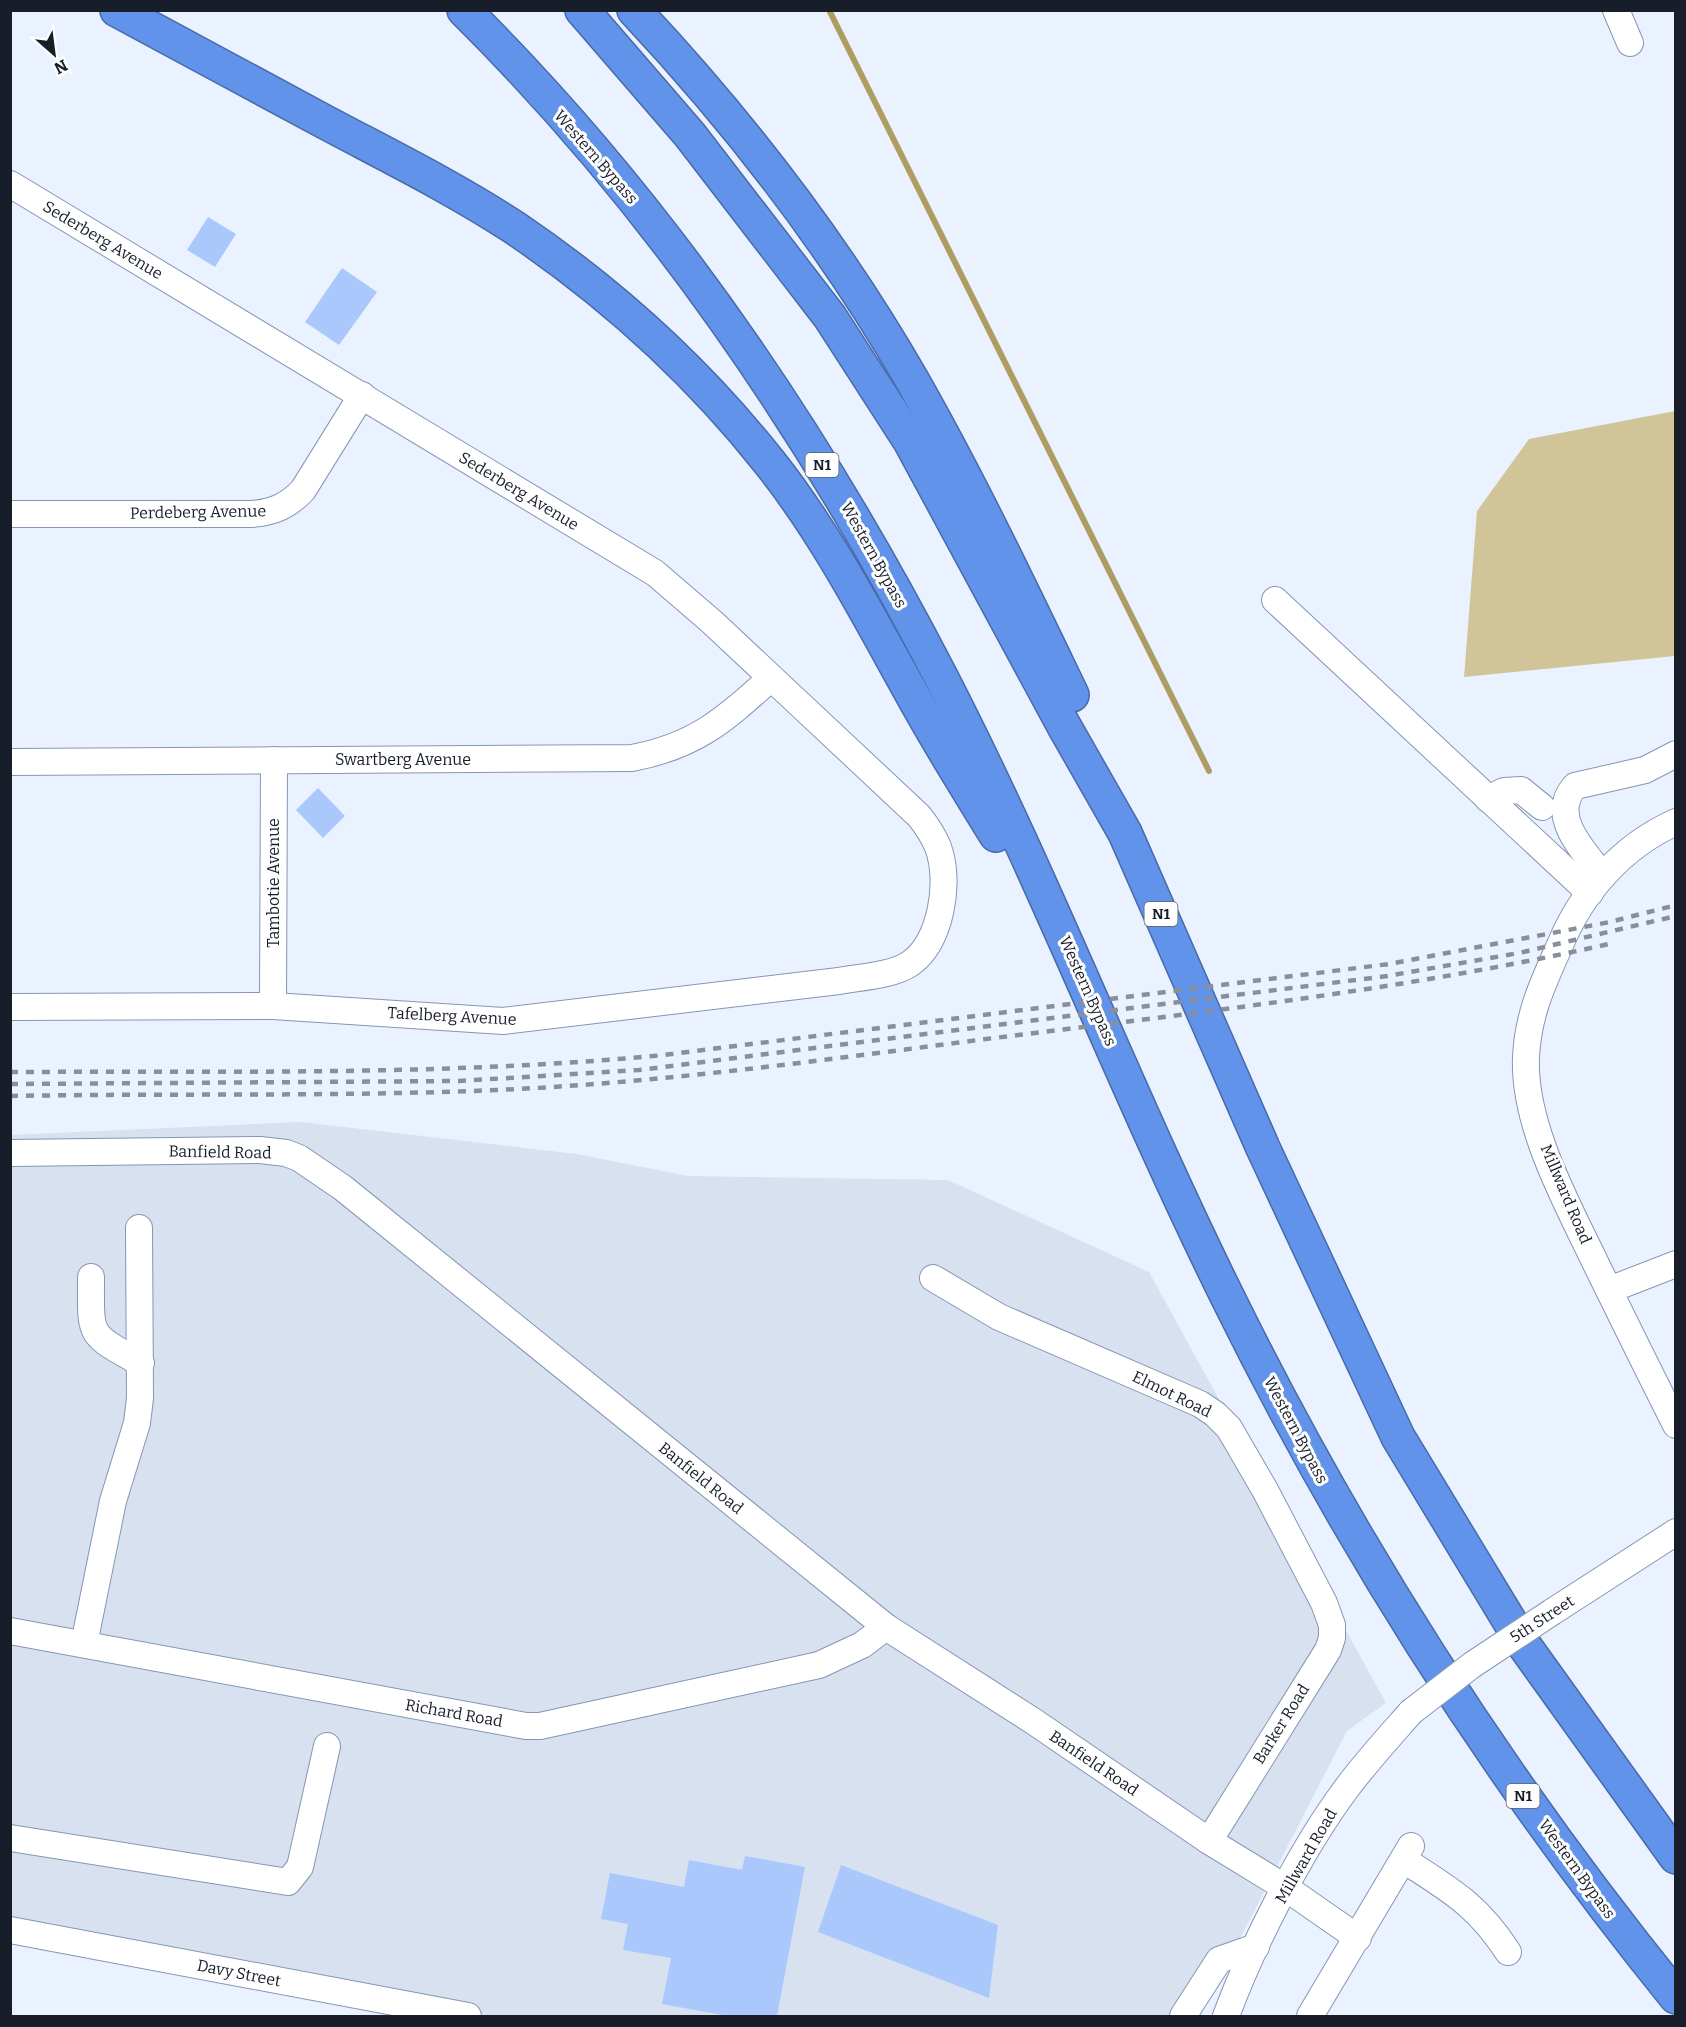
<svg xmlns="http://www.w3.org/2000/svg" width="1686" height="2027" font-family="Bitter,serif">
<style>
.built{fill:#d8e1f0}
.green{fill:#d1c499}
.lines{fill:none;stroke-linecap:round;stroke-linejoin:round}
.stream{stroke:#ae9d63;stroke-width:6}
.building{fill:#aac8fb}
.minor-casing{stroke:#8596b3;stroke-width:28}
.highway-casing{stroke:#486aa7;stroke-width:36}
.minor{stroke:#fff;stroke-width:26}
.highway{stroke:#6293eb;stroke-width:33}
.rail{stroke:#878f9b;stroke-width:4.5;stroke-dasharray:8 8;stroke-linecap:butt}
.minor-bridge-casing{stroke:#8596b3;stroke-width:28;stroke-linecap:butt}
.minor-bridge{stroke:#fff;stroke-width:26}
.labels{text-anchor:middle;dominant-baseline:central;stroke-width:6;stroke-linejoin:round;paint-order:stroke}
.shield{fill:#fefefe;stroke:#5c6169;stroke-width:1.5}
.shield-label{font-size:15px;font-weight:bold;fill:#171e29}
.street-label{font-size:16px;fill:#171e29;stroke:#fefefe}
</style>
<rect width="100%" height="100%" fill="#eaf2ff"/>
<polygon class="built" points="301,1122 577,1154 688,1176 948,1180 1149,1272 1386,1703 1347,1731 1200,2016 463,2016 11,1935 10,1135"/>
<polygon class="green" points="1675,411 1675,656 1464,677 1477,511 1529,439"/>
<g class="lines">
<polyline class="stream" points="829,10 1209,771"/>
</g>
<g class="building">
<polygon points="208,217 236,234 215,267 187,250"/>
<polygon points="342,268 377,292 339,345 305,322"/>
<polygon points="318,788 345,816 323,838 296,810"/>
<polygon points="745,1856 805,1867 777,2016 728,2016 662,2004 671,1958 623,1950 628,1924 601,1919 610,1873 684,1887 689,1860 742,1870"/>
<polygon points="841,1865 998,1925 989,1998 818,1932"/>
</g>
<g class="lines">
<defs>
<g id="minor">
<polyline points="1616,10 1630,43"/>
<path d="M10,184L655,573L712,622L919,816C927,826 933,835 938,847C951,882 941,941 911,963C892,976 861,977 839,981L503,1021L273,1006L10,1007"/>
<path d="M10,514H252C274,512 288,506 303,490L362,395"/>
<polyline points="1275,600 1590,893"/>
<path d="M10,762L632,758C696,746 724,720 771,678"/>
<polyline points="1488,799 1504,791 1521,790 1542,807"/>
<path d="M1676,822C1622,846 1582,892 1560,945C1543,983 1528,1014 1526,1057C1523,1126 1568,1205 1597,1266C1623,1319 1649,1372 1676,1425"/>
<path d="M1603,876C1584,851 1548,816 1575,786L1645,770L1676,754"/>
<polyline points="273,1006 274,760"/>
<polyline points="10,1153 260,1150 286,1153 299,1158 343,1188 886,1627 1033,1721 1209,1841 1286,1888 1358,1938"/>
<path d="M91,1277C91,1338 87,1333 141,1363"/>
<polyline points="933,1278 999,1317 1200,1404 1215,1414 1229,1428 1265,1490 1324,1603 1332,1625 1332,1638 1328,1650 1209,1841"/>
<polyline points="1609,1290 1676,1264"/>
<polyline points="1552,1612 1676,1532"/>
<polyline points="10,1631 526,1726 540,1726 819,1665 862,1645 886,1627"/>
<polyline points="84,1644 113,1501 137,1423 140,1398 139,1228"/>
<polyline points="10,1838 288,1882 300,1867 327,1746"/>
<path d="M1404,1860C1450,1890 1477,1904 1508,1952"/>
<polyline points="10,1930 468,2016"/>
<polyline points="1183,2016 1219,1960 1256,1947"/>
<path d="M1226,2016C1253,1944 1300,1851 1346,1789C1366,1762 1389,1737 1411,1712"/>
<polyline points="1310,2016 1411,1846"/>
</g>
<g id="highway">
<path d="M117,10C187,47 255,85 325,122C389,156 454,188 515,228C611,293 698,372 770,463C831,540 874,627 922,712C945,753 971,794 996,835"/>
<path d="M464,10C659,203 815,433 941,677C1045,879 1126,1092 1227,1296C1350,1546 1500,1780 1676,1997"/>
<polyline points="582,10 690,135 830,317 910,441 1064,726 1125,833 1263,1148 1398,1437 1524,1645 1676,1857"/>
<path d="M634,10C740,123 835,246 912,380C970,482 1021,589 1072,695"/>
</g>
</defs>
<use href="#minor" class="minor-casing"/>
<use href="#highway" class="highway-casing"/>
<use href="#minor" class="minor"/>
<use href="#highway" class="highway"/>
<g class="rail">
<path d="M10,1072C228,1071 447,1076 664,1055L1389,964L1610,922L1676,905"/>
<polyline points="10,1084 459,1081 639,1070 1387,976 1519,953 1676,916"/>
<path d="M10,1096C172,1093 334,1097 496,1090C660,1083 823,1060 986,1039C1195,1013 1404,990 1609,944"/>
</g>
<defs>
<polyline id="minor-bridge" points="1411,1712 1472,1665 1552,1612"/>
</defs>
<use href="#minor-bridge" class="minor-bridge-casing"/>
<use href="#minor-bridge" class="minor-bridge"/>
</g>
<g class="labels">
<g class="shield">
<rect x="805.5" y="453" width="33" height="24" rx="4.5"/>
<rect x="1144.5" y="902" width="33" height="24" rx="4.5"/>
<rect x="1506.5" y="1784" width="33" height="24" rx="4.5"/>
</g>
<g class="shield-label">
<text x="822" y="465">N1</text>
<text x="1161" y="914">N1</text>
<text x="1523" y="1796">N1</text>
</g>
<g class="street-label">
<text transform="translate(596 157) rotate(49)">Western Bypass</text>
<text transform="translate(103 240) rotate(31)">Sederberg Avenue</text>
<text transform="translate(519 491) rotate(31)">Sederberg Avenue</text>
<text transform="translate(198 512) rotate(-1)">Perdeberg Avenue</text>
<text transform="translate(874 555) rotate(61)">Western Bypass</text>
<text x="403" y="759">Swartberg Avenue</text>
<text transform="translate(273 883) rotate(-90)">Tambotie Avenue</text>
<text transform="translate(1088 991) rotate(66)">Western Bypass</text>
<text transform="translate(452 1016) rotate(3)">Tafelberg Avenue</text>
<text transform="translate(220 1152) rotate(1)">Banfield Road</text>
<text transform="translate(1566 1194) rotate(67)">Millward Road</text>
<text transform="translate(1172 1394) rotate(26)">Elmot Road</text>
<text transform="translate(1296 1430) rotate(62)">Western Bypass</text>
<text transform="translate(701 1478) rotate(39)">Banfield Road</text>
<text transform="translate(1542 1619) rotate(-33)">5th Street</text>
<text transform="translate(454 1713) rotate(10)">Richard Road</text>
<text transform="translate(1281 1724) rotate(-58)">Barker Road</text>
<text transform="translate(1094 1763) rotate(34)">Banfield Road</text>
<text transform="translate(1306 1856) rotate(-60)">Millward Road</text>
<text transform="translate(1577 1869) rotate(54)">Western Bypass</text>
<text transform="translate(239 1973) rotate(11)">Davy Street</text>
</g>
</g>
<rect width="1686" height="2027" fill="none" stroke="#171e29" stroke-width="24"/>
<g transform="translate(54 54) rotate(152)" stroke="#fefefe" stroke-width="4.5" paint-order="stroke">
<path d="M0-4.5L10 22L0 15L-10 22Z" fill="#171e29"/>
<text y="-9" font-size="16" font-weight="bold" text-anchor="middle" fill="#171e29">N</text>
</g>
</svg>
